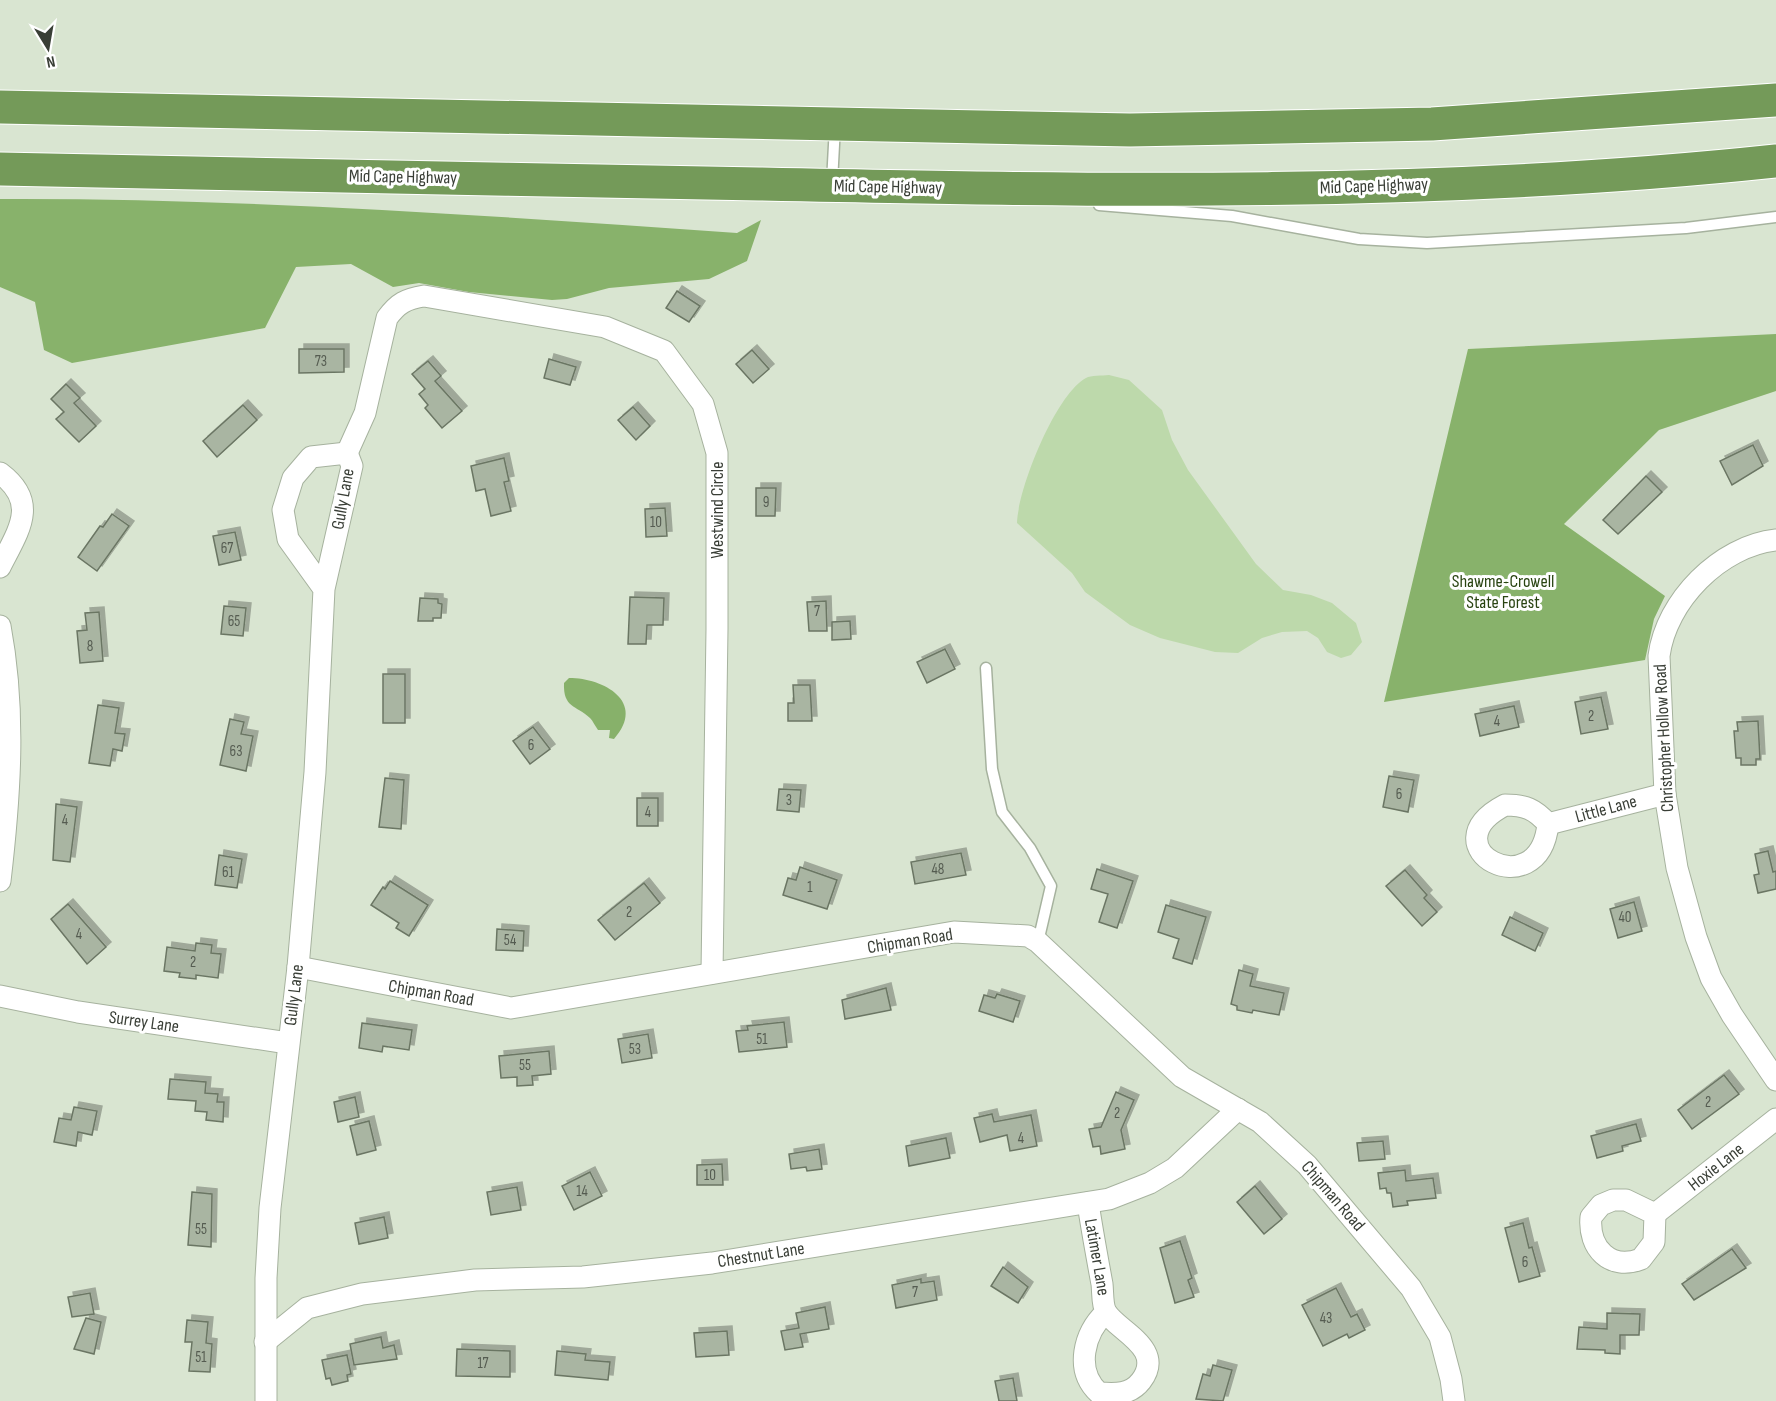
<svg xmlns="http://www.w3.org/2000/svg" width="1776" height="1401" font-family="'Sofia Sans Condensed',sans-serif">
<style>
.green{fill:#bdd9ab}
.forest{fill:#88b26b}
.water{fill:#87b16a}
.building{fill:#a9b5a2;stroke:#6b7664;stroke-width:1.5;filter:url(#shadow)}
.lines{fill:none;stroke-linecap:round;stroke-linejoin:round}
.service-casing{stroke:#a6b29e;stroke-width:13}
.minor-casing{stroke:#a6b29e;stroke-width:23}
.motorway-casing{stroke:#fff;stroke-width:35}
.service{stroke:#fff;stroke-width:10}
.minor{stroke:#fff;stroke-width:21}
.motorway{stroke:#749a59;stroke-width:33}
.labels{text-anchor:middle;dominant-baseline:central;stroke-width:6;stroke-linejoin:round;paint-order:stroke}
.number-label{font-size:15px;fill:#555c51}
.street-label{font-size:18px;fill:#393e36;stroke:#fff}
.park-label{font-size:18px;fill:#294411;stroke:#fff}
</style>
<defs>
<filter id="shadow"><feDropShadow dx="5" dy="-5" stdDeviation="0" flood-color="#0004"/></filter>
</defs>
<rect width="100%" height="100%" fill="#d9e5d1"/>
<path class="green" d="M1109,375L1129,380L1162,410L1172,440L1188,470L1256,564L1283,590L1311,595L1332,603L1356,623L1362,642L1351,655L1341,658L1327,652L1318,638L1307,631L1282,632L1262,638L1238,653L1215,652L1160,638L1130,625L1085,592L1072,573L1017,523C1018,489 1055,395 1086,378C1091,375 1102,376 1109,375Z"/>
<g class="forest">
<path d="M0,199C246,198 491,216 737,233L761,220L747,261L709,279L609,288L567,299L552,300L469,292L419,283L393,287L351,264L296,267L265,328L72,363L44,350L35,302L0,287Z"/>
<polygon points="1776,334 1776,391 1659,430 1564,524 1665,596 1654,619 1645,660 1384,702 1468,349"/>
</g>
<path class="water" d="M569,678C604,678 647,702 614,739L609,738L610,730H598C595,726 593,721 590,718C576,705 563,708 564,683Z"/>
<g class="building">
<polygon points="677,291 700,306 689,322 666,308"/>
<polygon points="299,349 344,349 344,372 299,373"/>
<polygon points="752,350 769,369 753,383 736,364"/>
<polygon points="549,359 576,367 570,385 544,378"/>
<polygon points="428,361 441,376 435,381 462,411 442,428 425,408 428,405 419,394 425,389 412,374"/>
<polygon points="66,384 80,398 74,403 96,426 79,442 56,419 64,412 51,399"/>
<polygon points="243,405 257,420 217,457 203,441"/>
<polygon points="633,407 650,426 636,440 618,420"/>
<polygon points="1753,445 1763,466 1732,485 1720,461"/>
<polygon points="504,458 509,481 504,482 511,511 491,516 485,489 476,491 471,466"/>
<polygon points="1646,476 1662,492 1618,534 1603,520"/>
<polygon points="756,488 776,488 775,516 756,516"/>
<polygon points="665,508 667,536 646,537 645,509"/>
<polygon points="112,514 129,526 97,571 78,557 100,526 103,527"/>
<polygon points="235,532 241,560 219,565 213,536"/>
<polygon points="630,597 664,598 663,625 647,625 646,644 628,644"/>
<polygon points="420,598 438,599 438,603 442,604 441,618 433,618 433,621 418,621"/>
<polygon points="826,601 827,631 809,631 807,602"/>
<polygon points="224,606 246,608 243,636 221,634"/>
<polygon points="99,612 103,661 80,663 77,631 87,630 85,613"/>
<polygon points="850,621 851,639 832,640 832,622"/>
<polygon points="945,649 955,669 927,683 917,662"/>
<rect x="383" y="674" width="22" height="49"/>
<polygon points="793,685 810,685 812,721 788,721 788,703 794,703"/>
<polygon points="1601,697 1608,729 1581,734 1575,702"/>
<polygon points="98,705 119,708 115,733 125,734 122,751 113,749 110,766 89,763"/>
<polygon points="1514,706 1519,727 1480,736 1475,714"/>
<polygon points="230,719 244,722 241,734 253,736 246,771 220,765"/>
<polygon points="1758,721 1760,759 1756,759 1756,765 1741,765 1741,758 1736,758 1734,731 1738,731 1737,722"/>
<polygon points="533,727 550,749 530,764 513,741"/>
<polygon points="1389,776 1414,780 1408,812 1383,807"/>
<polygon points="385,778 404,780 401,829 379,827"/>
<polygon points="779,789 801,790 799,812 777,810"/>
<rect x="637" y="798" width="21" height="28"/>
<polygon points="56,804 77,807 70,862 53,860"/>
<polygon points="1768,851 1773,872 1776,871 1776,889 1758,893 1754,875 1759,874 1755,854"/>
<polygon points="961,853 966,875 915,884 911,862"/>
<polygon points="219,855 242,859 237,888 215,885"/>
<polygon points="800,867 837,880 827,909 783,895 788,878 796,880"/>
<polygon points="1097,869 1133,881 1117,928 1099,922 1108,894 1091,889"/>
<polygon points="1405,870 1427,895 1424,898 1437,912 1422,926 1386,886"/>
<polygon points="390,881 428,905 409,936 396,928 399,923 371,905 383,887 385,889"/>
<polygon points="644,883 660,903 615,940 598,920"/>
<polygon points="1634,902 1642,931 1618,938 1610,909"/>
<polygon points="68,904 106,947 87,964 51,919"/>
<polygon points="1166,905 1206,917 1192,964 1173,958 1179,939 1158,932"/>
<polygon points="1510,917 1543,933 1535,951 1502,935"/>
<polygon points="497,929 524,931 523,951 496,950"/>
<polygon points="196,943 212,945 211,953 221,954 218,978 196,975 196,979 179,977 180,973 164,971 167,947 195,951"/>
<polygon points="1239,970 1253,974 1250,986 1284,993 1279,1015 1253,1010 1252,1013 1237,1010 1237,1006 1231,1004"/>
<polygon points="886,988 891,1010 845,1019 842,1000"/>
<polygon points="997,994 1020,1001 1013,1022 979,1011 984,995 995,998"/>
<polygon points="784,1022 787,1047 739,1052 736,1031 748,1030 747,1026"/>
<polygon points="362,1023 412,1030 409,1050 383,1046 382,1052 359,1048"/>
<polygon points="648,1034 652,1058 622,1063 618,1039"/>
<polygon points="549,1051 551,1074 532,1076 533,1085 517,1086 517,1077 501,1078 499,1056"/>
<polygon points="1724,1075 1739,1094 1692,1129 1678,1110"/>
<polygon points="170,1079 206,1082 205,1093 218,1094 217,1102 224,1102 223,1122 206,1120 207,1112 195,1111 196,1101 168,1099"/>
<polygon points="1116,1092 1134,1100 1121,1130 1125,1149 1101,1154 1100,1146 1093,1147 1089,1129 1101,1127"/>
<polygon points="355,1097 359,1117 338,1122 334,1102"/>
<polygon points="74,1107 97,1111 92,1135 78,1132 76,1146 54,1142 59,1118 71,1120"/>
<polygon points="992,1114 994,1122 1031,1115 1037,1146 1010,1151 1007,1135 980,1142 974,1118"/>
<polygon points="369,1121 376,1150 357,1155 350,1126"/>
<polygon points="1636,1124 1641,1141 1622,1146 1623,1151 1597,1158 1591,1136"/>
<polygon points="946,1138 950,1158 909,1166 906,1146"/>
<polygon points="1383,1141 1385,1159 1359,1161 1357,1143"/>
<polygon points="819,1149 822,1169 807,1171 806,1167 791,1169 789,1154"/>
<polygon points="722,1164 723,1185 697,1185 697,1165"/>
<polygon points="1405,1170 1406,1181 1433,1178 1436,1198 1407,1201 1408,1205 1393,1207 1391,1193 1387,1193 1386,1188 1380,1189 1378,1173"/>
<polygon points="590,1172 602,1196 574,1210 562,1186"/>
<polygon points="1255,1186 1282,1219 1264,1234 1237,1202"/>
<polygon points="517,1187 521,1210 491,1215 487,1192"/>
<polygon points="192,1192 212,1194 211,1247 188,1245"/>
<polygon points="384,1217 388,1238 359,1244 355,1223"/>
<polygon points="1523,1223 1529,1248 1532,1247 1540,1276 1519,1282 1505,1228"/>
<polygon points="1180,1241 1192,1278 1188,1280 1194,1297 1175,1303 1160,1248"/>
<polygon points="1732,1249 1746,1268 1694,1300 1682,1284"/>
<polygon points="1003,1267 1028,1287 1018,1303 991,1286"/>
<polygon points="921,1279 921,1283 934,1281 937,1300 896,1308 892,1285"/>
<polygon points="1336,1288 1351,1317 1357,1314 1365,1330 1349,1338 1347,1334 1323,1346 1302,1305"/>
<polygon points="90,1293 94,1314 72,1317 68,1297"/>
<polygon points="825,1307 829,1329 800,1334 803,1347 785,1350 781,1331 799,1328 796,1313"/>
<polygon points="1607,1313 1640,1314 1639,1335 1620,1335 1620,1354 1605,1353 1605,1350 1577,1349 1579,1327 1607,1329"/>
<polygon points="86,1318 101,1322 94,1354 74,1349"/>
<polygon points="187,1320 208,1322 206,1343 212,1344 210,1372 189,1371 192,1342 185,1342"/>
<polygon points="727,1331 729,1355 696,1357 694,1333"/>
<polygon points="381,1337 383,1348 394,1345 397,1359 354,1365 350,1344"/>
<polygon points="457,1349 510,1351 510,1377 456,1376"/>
<polygon points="557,1351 586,1354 585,1360 610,1362 608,1380 555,1375"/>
<polygon points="347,1355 351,1374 347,1375 348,1381 332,1385 330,1378 326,1379 322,1360"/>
<polygon points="1213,1365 1232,1370 1223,1401 1196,1399 1203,1374 1210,1376"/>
<polygon points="1013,1378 1017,1401 999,1401 995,1381"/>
</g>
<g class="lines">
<defs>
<g id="service">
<polyline points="832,182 835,126"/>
<polyline points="1099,205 1232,216 1359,239 1427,243 1686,228 1776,217"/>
<polyline points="986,668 992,769 1002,812 1030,848 1051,886 1038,942"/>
</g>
<g id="minor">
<path d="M347,453L365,413L387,318C398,303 406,299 424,296L605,327L664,351L703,404L717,453V629L712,973"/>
<path d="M0,473C40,503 18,531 0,567"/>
<path d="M1776,540C1720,546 1666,601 1659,656L1665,794L1677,868L1696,937L1711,978L1732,1015L1776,1080"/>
<path d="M0,626C16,711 10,796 0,881"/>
<path d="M1505,805C1525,805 1535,809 1548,824C1539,909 1425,847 1505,805Z"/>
<polyline points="1548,824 1665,794"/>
<polyline points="298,967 511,1008 954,932 1028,936 1038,942 1182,1077 1260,1122 1307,1165 1411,1288 1440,1337 1451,1379 1454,1401"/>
<polyline points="0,996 78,1012 288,1043"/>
<path d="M1613,1200H1626L1655,1214L1654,1242L1641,1259C1610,1271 1588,1248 1591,1217L1601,1205Z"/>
<path d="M1088,1203C1092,1230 1097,1257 1102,1284C1103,1292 1102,1305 1106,1312C1117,1331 1166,1348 1141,1381C1130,1395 1116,1394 1099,1393C1074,1370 1084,1333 1106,1312"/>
<polyline points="1655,1214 1776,1119"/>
<polyline points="265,1342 307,1308 362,1294 475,1280 583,1277 712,1263 1109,1199 1150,1183 1175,1168 1238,1109"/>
<polyline points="266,1401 266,1278 270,1208 298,967 315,772 324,589 288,539 283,510 293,478 311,457 347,453 352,466 324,589"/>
</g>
<g id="motorway">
<polyline points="0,107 1130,130 1432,124 1776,100"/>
<path d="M0,169C253,175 506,179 759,184C1098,191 1438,197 1776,161"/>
</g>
</defs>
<use href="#service" class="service-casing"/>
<use href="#minor" class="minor-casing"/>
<use href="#motorway" class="motorway-casing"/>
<use href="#service" class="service"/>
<use href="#minor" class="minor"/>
<use href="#motorway" class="motorway"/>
</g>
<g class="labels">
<g class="number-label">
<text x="321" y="361">73</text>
<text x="766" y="502">9</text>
<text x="656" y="522">10</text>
<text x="227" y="548">67</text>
<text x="817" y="611">7</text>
<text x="234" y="621">65</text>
<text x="90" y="646">8</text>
<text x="1591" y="716">2</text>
<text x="1497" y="721">4</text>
<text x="531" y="745">6</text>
<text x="236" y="751">63</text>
<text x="1399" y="794">6</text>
<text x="789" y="800">3</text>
<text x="648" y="812">4</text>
<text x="65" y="820">4</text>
<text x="938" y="869">48</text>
<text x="228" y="872">61</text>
<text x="810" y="887">1</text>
<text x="629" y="912">2</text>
<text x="1625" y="917">40</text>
<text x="79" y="934">4</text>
<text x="510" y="940">54</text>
<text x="193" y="962">2</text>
<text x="762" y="1039">51</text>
<text x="635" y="1049">53</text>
<text x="525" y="1065">55</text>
<text x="1708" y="1102">2</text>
<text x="1117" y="1113">2</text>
<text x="1021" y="1138">4</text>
<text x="710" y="1175">10</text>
<text x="582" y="1191">14</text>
<text x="201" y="1229">55</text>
<text x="1525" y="1262">6</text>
<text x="915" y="1292">7</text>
<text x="1326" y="1318">43</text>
<text x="201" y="1357">51</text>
<text x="483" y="1363">17</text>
</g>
<g class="street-label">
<text transform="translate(403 177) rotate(1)">Mid Cape Highway</text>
<text transform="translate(1374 186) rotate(-2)">Mid Cape Highway</text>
<text transform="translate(888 187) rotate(1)">Mid Cape Highway</text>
<text transform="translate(343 499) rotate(-80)">Gully Lane</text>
<text transform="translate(717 510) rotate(-90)">Westwind Circle</text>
<text transform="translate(1664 738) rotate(-93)">Christopher Hollow Road</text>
<text transform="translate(1606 809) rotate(-15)">Little Lane</text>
<text transform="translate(910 941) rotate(-9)">Chipman Road</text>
<text transform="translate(431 993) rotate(10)">Chipman Road</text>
<text transform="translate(294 995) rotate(-83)">Gully Lane</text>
<text transform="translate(144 1022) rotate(8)">Surrey Lane</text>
<text transform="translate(1716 1167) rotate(-38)">Hoxie Lane</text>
<text transform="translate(1333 1196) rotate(49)">Chipman Road</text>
<text transform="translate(761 1255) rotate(-9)">Chestnut Lane</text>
<text transform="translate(1097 1257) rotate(80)">Latimer Lane</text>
</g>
<g class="park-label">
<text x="1503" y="581">Shawme-Crowell<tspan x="1503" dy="21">State Forest</tspan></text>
</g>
</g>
<g transform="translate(48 48) rotate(169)" stroke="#ffffff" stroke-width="4.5" paint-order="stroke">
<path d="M0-4.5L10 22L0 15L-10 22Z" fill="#393e36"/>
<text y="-9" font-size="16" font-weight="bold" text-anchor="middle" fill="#393e36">N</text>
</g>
</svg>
